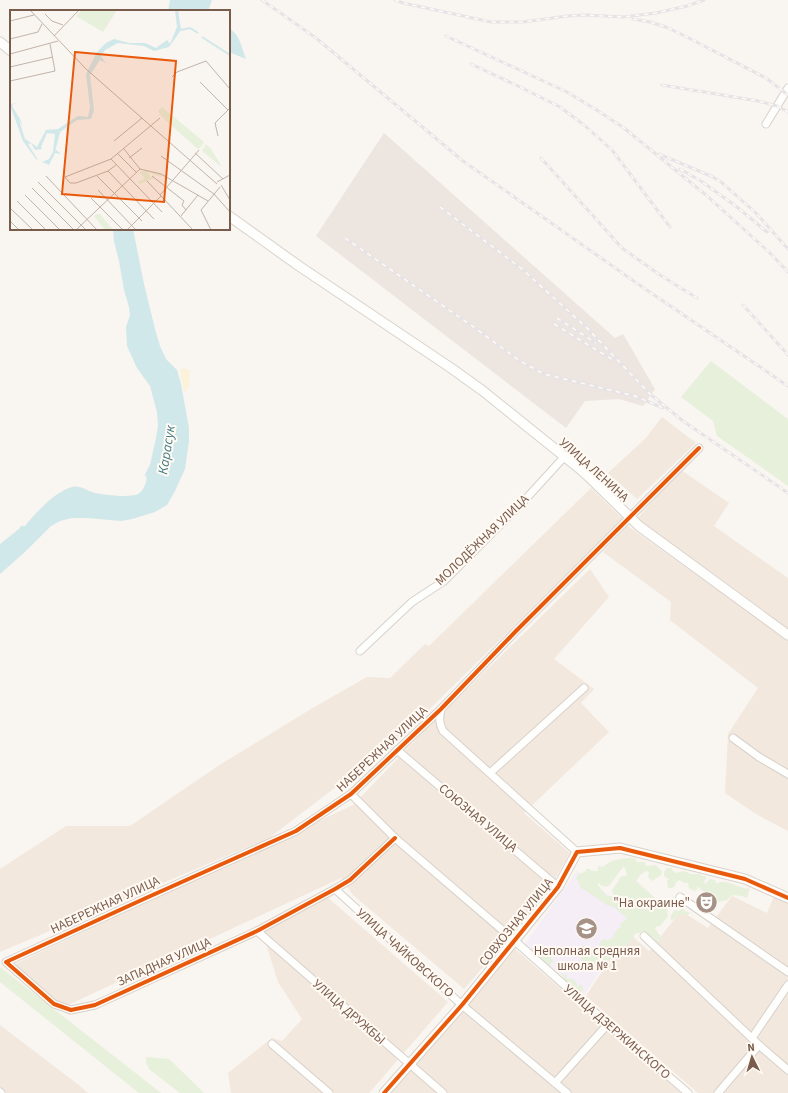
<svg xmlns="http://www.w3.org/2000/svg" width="788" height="1093" font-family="'Source Sans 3',sans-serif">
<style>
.residential{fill:#f2e8de}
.industrial{fill:#ede5e0}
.education{fill:#f6eef6}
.green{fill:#e7f0db;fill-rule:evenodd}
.sand{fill:#fbf2d9}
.water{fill:#d0e8ea}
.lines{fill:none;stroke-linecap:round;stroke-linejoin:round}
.street-casing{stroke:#d7d1cb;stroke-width:9}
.secondary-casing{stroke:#d9d2cb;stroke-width:11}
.street{stroke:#fefefd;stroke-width:7}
.secondary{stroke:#fefefd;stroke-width:9}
.rail-casing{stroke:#e6e3e7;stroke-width:3}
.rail{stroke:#fffaf3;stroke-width:1.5;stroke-dasharray:4.5;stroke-linecap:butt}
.cycleway-casing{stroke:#fffaf3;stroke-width:6}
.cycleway{stroke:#e8590c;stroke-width:4}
.labels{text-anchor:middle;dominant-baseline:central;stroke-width:4;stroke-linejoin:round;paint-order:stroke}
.street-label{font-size:13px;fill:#7a5c4d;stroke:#fffaf3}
.poi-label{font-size:13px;fill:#7a5c4d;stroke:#fffaf3;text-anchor:end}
.water-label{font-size:14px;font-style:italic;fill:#437c86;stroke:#fffaf3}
.inset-river{fill:none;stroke:#d0e8ea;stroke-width:2}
.inset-road{fill:none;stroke:#c2b3aa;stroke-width:1}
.view{fill:#e8590c;fill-opacity:0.15;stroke:#e8590c;stroke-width:2}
.inset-edge{fill:none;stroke:#7a5c4d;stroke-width:2}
</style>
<rect width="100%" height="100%" fill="#f9f5f0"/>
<g class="residential">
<polygon points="662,417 696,443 637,499 608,473 646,438"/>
<polygon points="681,470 729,503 714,526 788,578 788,631 636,520"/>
<polygon points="591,488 623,519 399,739 269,838 0,952 0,869 66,826 130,826 218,766 311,709 367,677 390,678 425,644 429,646"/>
<polygon points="628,526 788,640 788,831 756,814 725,793 728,734 758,688 670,620 671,602 603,552"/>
<polygon points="590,569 609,597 554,659 594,689 581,703 609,732 524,813 570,853 547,893 464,989 353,895 341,878 68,1005 54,1002 15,964 353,805 431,724"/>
<polygon points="326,896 448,1002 369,1093 231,1093 228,1073 272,1038 282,1041 302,1019 278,982 262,931"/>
<polygon points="732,896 767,913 774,896 788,903 788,1093 698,1093 586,996 609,961 633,937 649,951 681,911 708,928"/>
<polygon points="515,949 681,1093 391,1093 446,1030"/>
<polygon points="0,1025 76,1083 88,1093 0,1093"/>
</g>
<polygon class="industrial" points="384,133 615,338 623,334 655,389 643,406 619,399 585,401 566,428 316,236"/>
<polygon class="education" points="577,871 644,922 607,961 584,995 525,944"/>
<g class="green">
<polygon points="711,361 788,419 788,486 717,436 713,421 681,397"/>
<path d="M628,858H635L637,862H645L646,866L656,865L662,872L661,875L652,881L648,877L649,872L646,871L640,875L636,881L654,897L655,902L661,900V903H665L668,916L660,926H657L655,928L658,934L660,935L661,939L657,944L654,941L653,937H650L643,932L635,934L632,940L623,948H617L613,957L602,966L592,971L575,953L581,950L579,948L583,945L585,946H590L593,950L599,946L602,939L607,940L613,938V936L618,928H621L620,925L621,923L626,920V917L623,915L615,908L607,905L580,887L579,882L576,879L578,874L585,872L586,869H590L591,871H598V866L603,867C610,860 619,859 628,858ZM623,867L625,868L627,875L620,877C619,883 613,886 612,892L615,896H607L597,884L599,883C602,887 604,887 609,886Z"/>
<path d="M667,868H671L673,871L676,873L684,871L691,874H700L702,876H706V879L704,881L705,884L710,879L715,880L716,884C724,879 730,883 737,886C741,888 743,887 747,889L750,887L747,898L742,896L732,895L727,900L719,902L715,899L714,894H706L697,886V889L695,891L689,888L688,883L682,882L680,880C677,881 675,882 675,886L672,888H668L667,881L669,879L664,876V872Z"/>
<path d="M678,897L684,905L685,909L683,910L690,913L689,914L686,915L681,914L671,921C670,916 672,912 676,910L678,911L681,910L680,907L673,900L672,898Z"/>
<polygon points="535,946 538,948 538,950 552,958 553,961 548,968 531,951 531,948 533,949"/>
<polygon points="0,967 161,1093 139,1093 0,982"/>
<polygon points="562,973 567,975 567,978 569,979 573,979 577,983 577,987 581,984 583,987 583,991 580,993 574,988 569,986 562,974"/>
<polygon points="146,1057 169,1059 204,1093 180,1093 149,1069 146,1063"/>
</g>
<polygon class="sand" points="181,368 189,370 190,385 184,393 181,374"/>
<g class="water">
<polygon points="170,0 212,0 208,11 168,11"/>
<path d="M229,28C241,36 241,47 246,59L229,52Z"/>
<path d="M113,229H133L144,284L155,329L160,346L166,359L177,370L181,384L189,428V441L185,469L175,491L167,505L155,512L132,519L121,521L87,518H72L60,521L51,526L26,551L0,574V544L19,529L21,526H25C35,513 56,491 72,487C81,485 86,491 95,493C106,495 129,498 138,494C141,492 143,490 144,487C146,483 147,480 146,475L144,476L150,465L156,438L158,426L157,412L150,386L137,368L127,346L126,327L130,315L129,307L124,290L119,261L114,241Z"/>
</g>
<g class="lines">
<defs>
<g id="street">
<polyline points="766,124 788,88"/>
<polyline points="360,651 412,602 444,581 523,502 565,456"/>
<path d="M441,709C439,718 439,723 443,731L577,852"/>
<polyline points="733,738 759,757 788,774"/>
<polyline points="397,750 558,887"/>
<polyline points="490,773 584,688"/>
<polyline points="351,794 395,838 515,941 608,1024 688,1093"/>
<polyline points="395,838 350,880 335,889 257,931 95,1005 71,1010 54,1004 6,962 146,898 296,831 351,794 441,709 515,632 699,448"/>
<polyline points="335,889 462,1005 567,1093"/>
<polyline points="680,897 788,972"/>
<polyline points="257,931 443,1093"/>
<polyline points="644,936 759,1045 788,1070"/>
<polyline points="752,1038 788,985"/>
<polyline points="272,1044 329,1093"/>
<polyline points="555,1083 608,1024"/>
<polyline points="0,1092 1,1093"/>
<polyline points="718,1093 759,1045"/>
</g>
<g id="secondary">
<polyline points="0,42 11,51"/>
<polyline points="229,216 299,266 451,368 483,391 580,469 592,480 639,526 788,635"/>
<polyline points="384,1093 462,1005 558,887 577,852 620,848 745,879 788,898"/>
</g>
</defs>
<use href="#street" class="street-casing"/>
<use href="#secondary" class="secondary-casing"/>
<use href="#street" class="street"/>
<use href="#secondary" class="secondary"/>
<defs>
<g id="rail">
<polyline points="262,0 316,38 463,161 638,284 788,386"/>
<polyline points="395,0 403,3 491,22 523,22 567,16 586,15 623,17 656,13 687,6 704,0"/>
<polyline points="633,19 650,22 666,27 685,36 766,78 788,95"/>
<polyline points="446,36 567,92 595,109 624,128 706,195 769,252 788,272"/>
<polyline points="471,64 518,86 560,107 584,125 612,150 670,227"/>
<polyline points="662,85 758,101 777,106 788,112"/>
<polyline points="659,154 713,177 721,182 756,213 788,249"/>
<polyline points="541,158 622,248 660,275 697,298"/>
<polyline points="680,169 701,181 737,207 767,232"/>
<polyline points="440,207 522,269 587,328 650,394 683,421 788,493"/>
<polyline points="345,238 475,328 520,361 544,374 635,396 663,408"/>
<polyline points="743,305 788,355"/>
<polyline points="557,318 596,343"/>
<polyline points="554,324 613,360"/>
</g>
</defs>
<use href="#rail" class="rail-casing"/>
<use href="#rail" class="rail"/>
<defs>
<g id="cycleway">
<polyline points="395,838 350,880 335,889 257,931 95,1005 71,1010 54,1004 6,962 146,898 296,831 351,794 441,709 515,632 699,448"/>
<polyline points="384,1093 462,1005 558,887 577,852 620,848 745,879 788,898"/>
</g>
</defs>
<use href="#cycleway" class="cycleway-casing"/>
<use href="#cycleway" class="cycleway"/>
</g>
<defs>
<symbol id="theatre-disc" viewBox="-11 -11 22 22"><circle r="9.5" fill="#a69286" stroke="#fffaf3"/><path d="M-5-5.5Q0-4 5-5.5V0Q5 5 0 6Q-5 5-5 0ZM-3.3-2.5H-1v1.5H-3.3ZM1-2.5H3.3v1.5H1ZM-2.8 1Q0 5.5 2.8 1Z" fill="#fff"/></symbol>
<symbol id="school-disc" viewBox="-11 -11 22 22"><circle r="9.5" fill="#a69286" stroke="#fffaf3"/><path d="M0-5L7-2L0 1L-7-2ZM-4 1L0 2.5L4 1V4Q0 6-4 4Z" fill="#fff"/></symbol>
</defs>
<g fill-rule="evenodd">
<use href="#theatre-disc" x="694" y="890" width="25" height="25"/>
<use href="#school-disc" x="574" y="916" width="25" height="25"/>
</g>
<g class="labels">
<g class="street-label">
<text transform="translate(594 470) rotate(42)">УЛИЦА ЛЕНИНА</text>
<text transform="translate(482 540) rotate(-44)">МОЛОДЁЖНАЯ УЛИЦА</text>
<text transform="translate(382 749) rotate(-43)">НАБЕРЕЖНАЯ УЛИЦА</text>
<text transform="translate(478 818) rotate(40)">СОЮЗНАЯ УЛИЦА</text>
<text transform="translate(105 905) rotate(-25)">НАБЕРЕЖНАЯ УЛИЦА</text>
<text transform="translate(516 922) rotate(-51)">СОВХОЗНАЯ УЛИЦА</text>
<text transform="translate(405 953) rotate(42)">УЛИЦА ЧАЙКОВСКОГО</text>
<text transform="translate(164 962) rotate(-24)">ЗАПАДНАЯ УЛИЦА</text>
<text transform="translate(349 1012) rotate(41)">УЛИЦА ДРУЖБЫ</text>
<text transform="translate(617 1032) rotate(41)">УЛИЦА ДЗЕРЖИНСКОГО</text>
</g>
<g class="poi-label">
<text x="690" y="903">"На окраине"</text>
<text x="587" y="951" text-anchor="middle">Неполная средняя<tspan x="587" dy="15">школа № 1</tspan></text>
</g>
<g class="water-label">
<text transform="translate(167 450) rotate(-81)">Карасук</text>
</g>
</g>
<g transform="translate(10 10)">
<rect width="220" height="220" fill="#f9f5f0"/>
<path d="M72,0H107L93,22L66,6ZM152,97L194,132L191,137L188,139L152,107L148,101ZM196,134L201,139L212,157L192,141ZM137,160L152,165L151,167L138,162L141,168L142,166L144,168L130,174L128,172L135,168L129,162ZM87,204H90L103,220H95L84,206Z" fill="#e7f0db"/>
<path d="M165,0H168L171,20L159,37L144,41L134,36L108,33L95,40L91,46L96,53L90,50L80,65L84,100L81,109L67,110L50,122L45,142L46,140L51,144L45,143L39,155L26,149L13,131L0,95L4,93H6L7,94L4,93L2,96L10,109L13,117L9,110L15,129L27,137L36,120L48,119L68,106L78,107L80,97L76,64L87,42L96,33L104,29L119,33H135L146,38L157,30L160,34L167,17ZM37,123L45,124L43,142L39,149L32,152L28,150L18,134L21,133L25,140L32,139L31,137Z" fill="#d0e8ea" fill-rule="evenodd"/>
<path class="inset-river" d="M171,20L180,18L188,23M192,27L220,45"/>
<path class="inset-road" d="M20,0L76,59L207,174M35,4L42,11L53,15M0,11L24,5M44,26L69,0M0,29L28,22L32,14M0,44L48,31M0,57L43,47M162,67L167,62L196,51L220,79M0,71L45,61L40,34M190,72L218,100M208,126L205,113L220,98M104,131L132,108M114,139L130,159M185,143L213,169M108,144L127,163M151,146L204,184L220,202M119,148L132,138M101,149L152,202M106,155L98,161L66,173H60L55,167L101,149L150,108M98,161L144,209M36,166L87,220M87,166L132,211M142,166L174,191L172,195L176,200M137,171L183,220M28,172L76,220M207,172L220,165M211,175L220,190M22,178L64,220M88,180L125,219M15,185L50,220M150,185L189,140M81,188L113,220M7,191L36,220M0,198L23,220M171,206L188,185M0,211L9,220M66,220L130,159L151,164L198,191M117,220L151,186M201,220L191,200L210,177"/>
<path class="view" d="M65,42L166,51L154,192L52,184Z"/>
<rect width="220" height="220" class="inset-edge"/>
</g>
<g transform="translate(752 1057) rotate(355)" stroke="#fffaf3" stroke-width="3" paint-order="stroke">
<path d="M0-3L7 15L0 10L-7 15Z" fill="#7a5c4d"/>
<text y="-6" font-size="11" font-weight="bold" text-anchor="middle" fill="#7a5c4d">N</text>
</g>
</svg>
